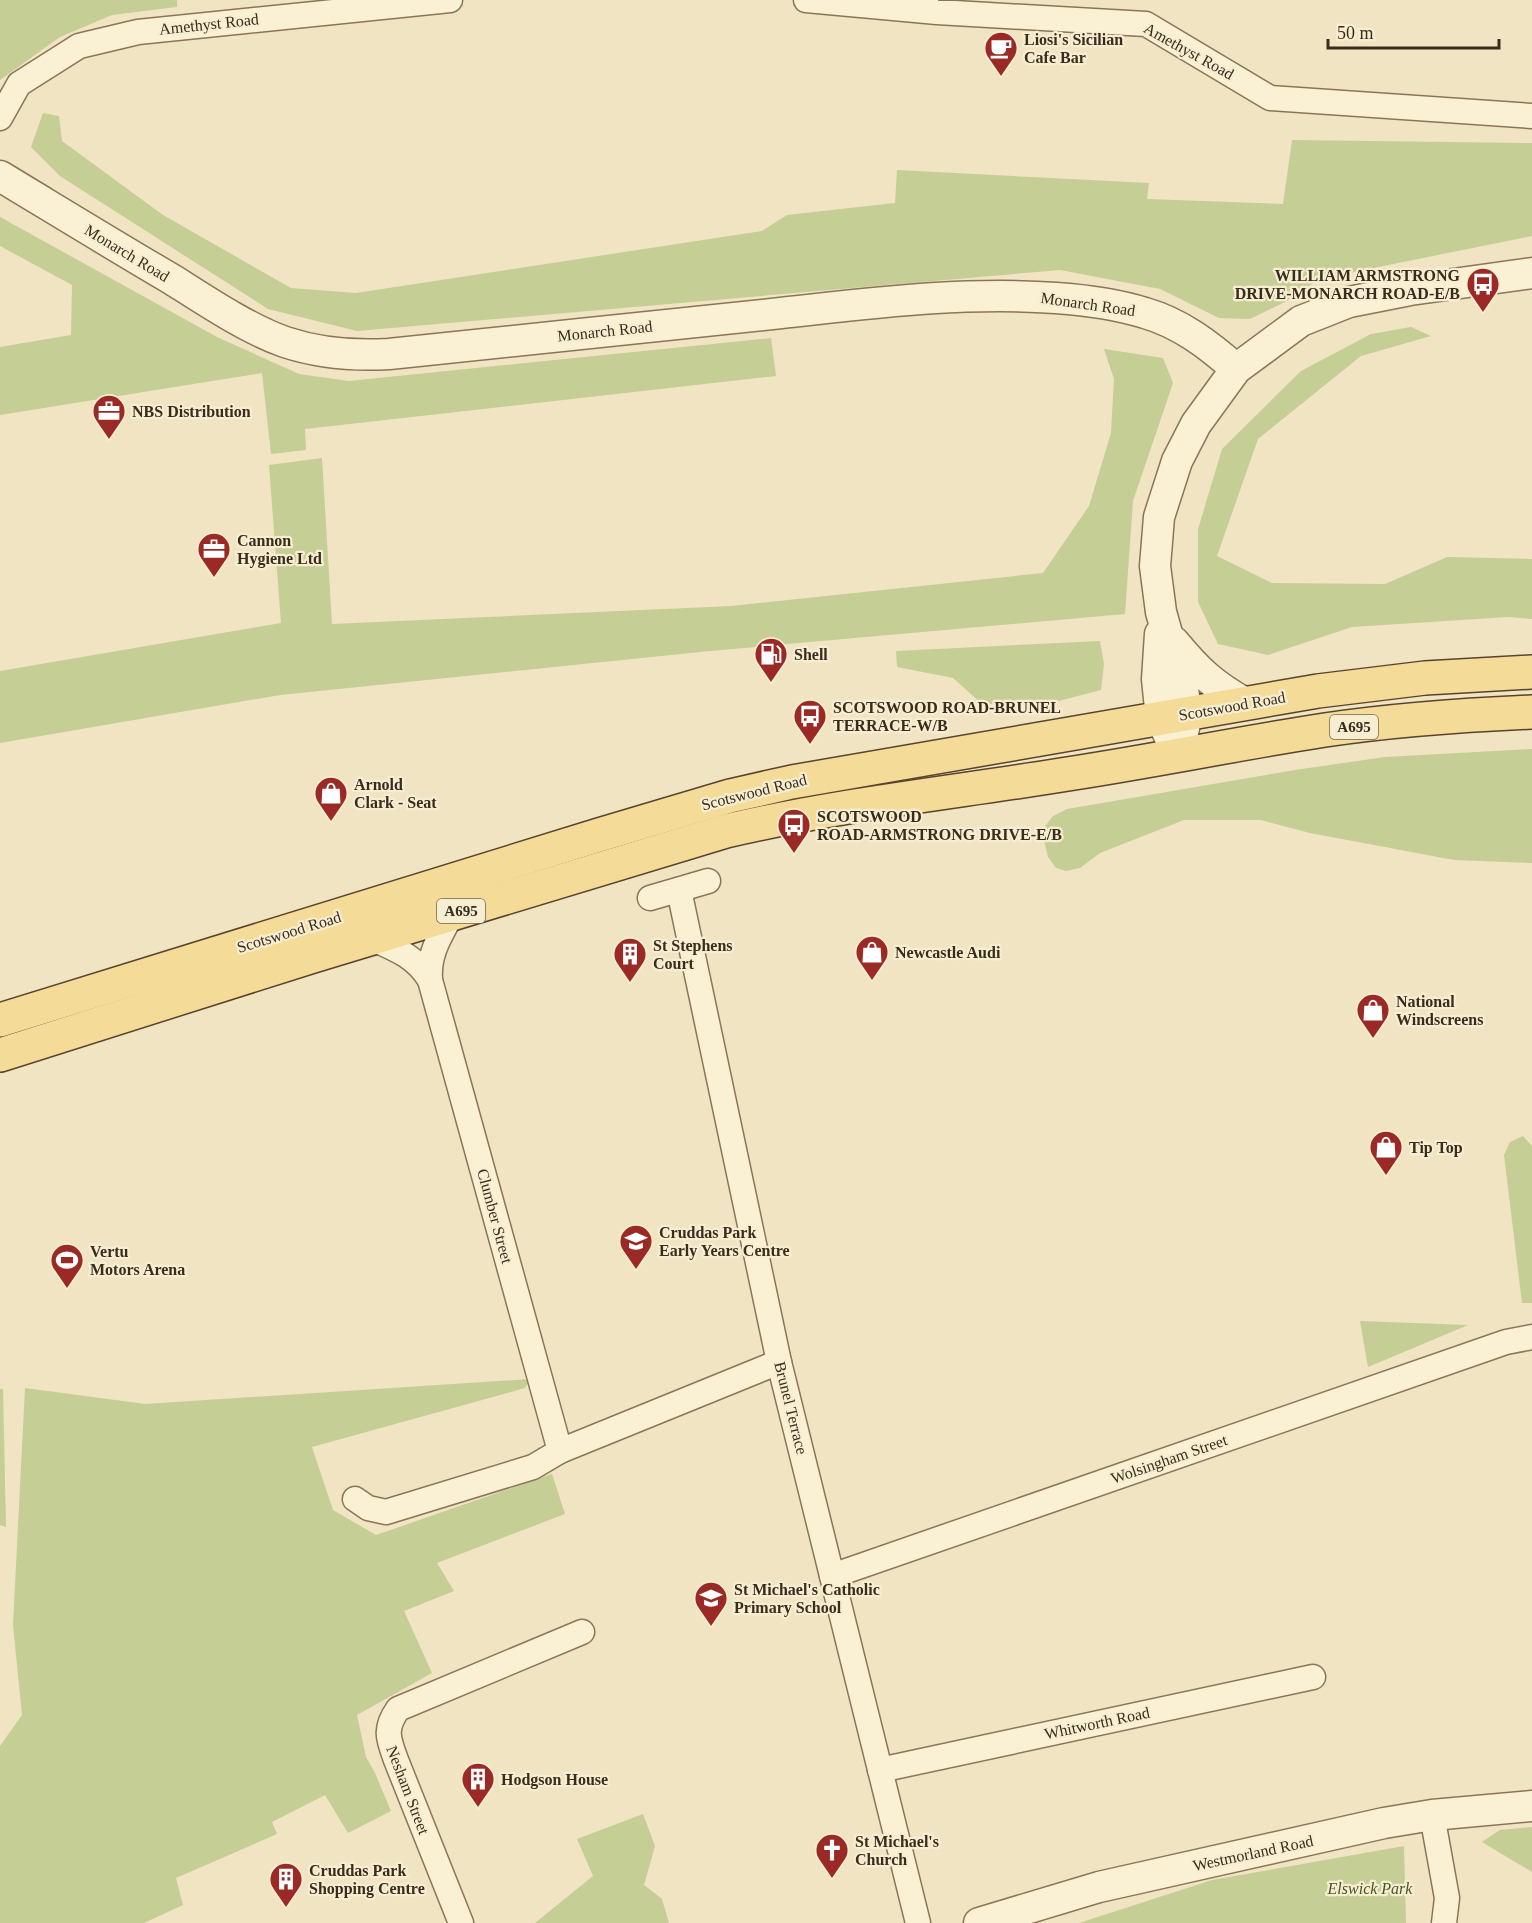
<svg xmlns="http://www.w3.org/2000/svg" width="1532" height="1923" font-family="'Times New Roman',serif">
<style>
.green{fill:#c5ce95}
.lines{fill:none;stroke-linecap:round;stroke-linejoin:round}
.minor-casing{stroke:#8a7558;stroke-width:27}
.tertiary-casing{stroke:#8a7558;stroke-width:33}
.primary-casing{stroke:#58432d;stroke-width:36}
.minor{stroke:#faf1d5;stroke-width:24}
.tertiary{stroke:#faf1d5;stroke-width:30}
.primary{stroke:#f4db98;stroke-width:33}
.labels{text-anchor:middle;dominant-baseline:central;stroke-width:4.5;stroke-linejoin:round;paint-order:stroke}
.shield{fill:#f7eed2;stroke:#726653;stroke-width:1.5}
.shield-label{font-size:15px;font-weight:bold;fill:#392c1d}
.street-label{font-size:16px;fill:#392c1d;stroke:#f7eed2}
.poi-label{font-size:16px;font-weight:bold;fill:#392c1d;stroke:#f7eed2;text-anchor:start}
.park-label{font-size:16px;font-style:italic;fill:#475623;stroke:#f7eed2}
</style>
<rect width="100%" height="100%" fill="#f0e4c2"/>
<g class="green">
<polygon points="0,0 177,0 177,7 112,15 60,37 0,80"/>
<polygon points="43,113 59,116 62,141 163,215 291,288 356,293 762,231 787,215 895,203 897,170 1149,183 1147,199 1283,204 1292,140 1532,143 1532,236 1319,279 1285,302 1250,319 1219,318 1160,289 1060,270 357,331 268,309 60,176 31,147"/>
<polygon points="0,217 217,337 299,374 349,381 771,338 776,376 305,429 306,450 271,454 262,373 0,415 0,347 71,335 72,285 0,246"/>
<polygon points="1411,327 1431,336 1361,356 1258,439 1217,556 1272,583 1385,584 1447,557 1532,559 1532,619 1508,617 1352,627 1268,655 1218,644 1198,602 1198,529 1222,449 1301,371 1371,334"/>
<polygon points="1104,349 1163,358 1173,383 1133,501 1125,614 710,651 280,695 0,743 0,671 281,623 269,465 322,458 332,624 731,606 1043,573 1089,506 1111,433 1114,379"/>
<polygon points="1100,641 1104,664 1101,690 1047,704 982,704 953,678 897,667 896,651"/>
<polygon points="1532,749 1532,863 1454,860 1310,833 1261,820 1184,820 1100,853 1080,868 1066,871 1056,868 1048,857 1043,836 1046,825 1053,816 1067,809 1295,770 1385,757"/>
<polygon points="1523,1136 1532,1146 1532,1303 1522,1303 1504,1155 1510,1142"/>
<polygon points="1360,1321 1468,1325 1368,1367"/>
<polygon points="531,1379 525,1388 312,1447 333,1510 376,1535 552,1474 565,1514 437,1563 454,1591 404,1611 432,1673 357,1715 366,1757 375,1773 391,1811 348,1833 325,1795 272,1822 277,1834 176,1878 183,1905 144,1923 0,1923 0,1746 22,1715 13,1625 25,1388 145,1404"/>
<polygon points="0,1389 3,1389 6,1527 0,1525"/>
<polygon points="643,1814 655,1846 644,1885 662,1899 669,1923 535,1923 593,1876 577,1839"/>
<polygon points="1532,1827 1532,1872 1482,1842 1500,1830"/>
<polygon points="1404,1846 1406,1923 1079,1923 1212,1880"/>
</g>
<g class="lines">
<defs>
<g id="minor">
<polyline points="806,0 937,12 1146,24 1270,98 1532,116"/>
<polyline points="0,118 19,84 79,46 138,32 450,0"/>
<polyline points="679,890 779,1362 918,1923"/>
<polyline points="650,898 708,881"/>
<path d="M452,914C440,936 428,954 430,980L560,1451L779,1362"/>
<path d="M373,939C396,949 416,957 430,980"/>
<polyline points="355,1499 368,1508 386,1512 533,1467 560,1451"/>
<polyline points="832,1576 1506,1342 1532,1337"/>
<polyline points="880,1770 1313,1677"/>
<polyline points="1432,1815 1447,1898 1444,1923"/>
<path d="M461,1923L396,1760C388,1738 384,1729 398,1709L582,1632"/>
</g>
<g id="tertiary">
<path d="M0,176C58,211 115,246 173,280C206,301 248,329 285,342C318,353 355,356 389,354C517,341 644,327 772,314C866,304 960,291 1056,298C1085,300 1116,304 1145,313C1180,323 1209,345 1236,369"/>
<polyline points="1160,634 1157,679 1161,718 1171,740"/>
<path d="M1174,642C1198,671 1213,685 1245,703"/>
<polyline points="1178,756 1187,714 1183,690 1161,612 1155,566 1159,517 1177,461 1196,424 1236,369 1301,321 1349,302 1410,290 1532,273"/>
<polyline points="979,1923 1099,1887 1384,1823 1432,1815 1532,1806"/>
</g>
<g id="primary">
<polyline points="0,1020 599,835 730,796 792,782 1318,691 1425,678 1532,672"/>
<path d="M0,1055L313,956L726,831C841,804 958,792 1074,773C1158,760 1241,743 1325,730C1393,720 1463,715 1532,712"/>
</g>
</defs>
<use href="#minor" class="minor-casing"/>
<use href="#tertiary" class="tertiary-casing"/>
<use href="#primary" class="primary-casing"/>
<use href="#minor" class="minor"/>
<use href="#tertiary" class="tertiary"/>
<use href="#primary" class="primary"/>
</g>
<defs>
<symbol id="cafe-pin" viewBox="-11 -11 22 30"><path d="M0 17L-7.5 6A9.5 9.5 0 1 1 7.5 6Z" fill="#9b2a26" stroke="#f7eed2"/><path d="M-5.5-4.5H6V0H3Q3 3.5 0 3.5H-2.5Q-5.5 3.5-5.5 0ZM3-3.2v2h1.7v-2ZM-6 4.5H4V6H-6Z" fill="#fff"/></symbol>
<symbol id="bus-pin" viewBox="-11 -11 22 30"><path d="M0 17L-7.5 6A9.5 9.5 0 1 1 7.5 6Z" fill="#9b2a26" stroke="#f7eed2"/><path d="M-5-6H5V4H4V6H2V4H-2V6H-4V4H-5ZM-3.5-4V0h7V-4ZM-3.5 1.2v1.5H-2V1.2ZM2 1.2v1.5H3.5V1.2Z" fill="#fff"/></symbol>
<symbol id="office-pin" viewBox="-11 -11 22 30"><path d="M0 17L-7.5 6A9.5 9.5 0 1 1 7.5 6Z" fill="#9b2a26" stroke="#f7eed2"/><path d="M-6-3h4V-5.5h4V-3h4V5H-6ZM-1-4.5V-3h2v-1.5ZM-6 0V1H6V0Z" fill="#fff"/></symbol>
<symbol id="fuel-pin" viewBox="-11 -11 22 30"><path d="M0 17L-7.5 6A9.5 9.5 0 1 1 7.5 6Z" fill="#9b2a26" stroke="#f7eed2"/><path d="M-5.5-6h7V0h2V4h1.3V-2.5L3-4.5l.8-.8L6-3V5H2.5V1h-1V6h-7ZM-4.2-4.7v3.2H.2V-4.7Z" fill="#fff"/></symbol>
<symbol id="shop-pin" viewBox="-11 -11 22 30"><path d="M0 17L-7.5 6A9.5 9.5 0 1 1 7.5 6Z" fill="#9b2a26" stroke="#f7eed2"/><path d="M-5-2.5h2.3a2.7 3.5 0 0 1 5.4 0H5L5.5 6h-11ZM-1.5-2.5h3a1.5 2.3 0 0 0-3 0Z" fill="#fff"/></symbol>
<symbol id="building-pin" viewBox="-11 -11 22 30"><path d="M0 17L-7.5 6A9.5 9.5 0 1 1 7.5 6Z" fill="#9b2a26" stroke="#f7eed2"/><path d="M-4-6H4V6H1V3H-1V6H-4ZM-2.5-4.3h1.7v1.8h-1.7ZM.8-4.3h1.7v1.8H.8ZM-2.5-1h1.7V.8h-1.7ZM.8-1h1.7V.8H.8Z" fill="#fff"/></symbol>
<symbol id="school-pin" viewBox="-11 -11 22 30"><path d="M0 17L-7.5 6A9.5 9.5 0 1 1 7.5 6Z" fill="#9b2a26" stroke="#f7eed2"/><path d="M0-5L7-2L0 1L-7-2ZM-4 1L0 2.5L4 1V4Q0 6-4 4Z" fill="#fff"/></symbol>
<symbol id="stadium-pin" viewBox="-11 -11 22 30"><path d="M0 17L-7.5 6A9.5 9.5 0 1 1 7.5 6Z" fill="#9b2a26" stroke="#f7eed2"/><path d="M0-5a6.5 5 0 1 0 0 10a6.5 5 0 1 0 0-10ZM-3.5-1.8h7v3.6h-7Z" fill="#fff"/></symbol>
<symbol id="church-pin" viewBox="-11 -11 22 30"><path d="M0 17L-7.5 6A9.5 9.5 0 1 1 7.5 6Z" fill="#9b2a26" stroke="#f7eed2"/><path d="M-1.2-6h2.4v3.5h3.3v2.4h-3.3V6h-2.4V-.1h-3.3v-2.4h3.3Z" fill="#fff"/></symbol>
</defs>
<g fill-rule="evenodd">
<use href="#cafe-pin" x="982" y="29" width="38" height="52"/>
<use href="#bus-pin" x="1464" y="265" width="38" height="52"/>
<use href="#office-pin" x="90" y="392" width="38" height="52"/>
<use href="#office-pin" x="195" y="530" width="38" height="52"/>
<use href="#fuel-pin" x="752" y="635" width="38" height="52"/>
<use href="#bus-pin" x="791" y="697" width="38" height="52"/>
<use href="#shop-pin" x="312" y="774" width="38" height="52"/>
<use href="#bus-pin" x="775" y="806" width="38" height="52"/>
<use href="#shop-pin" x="853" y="933" width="38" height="52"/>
<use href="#building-pin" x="611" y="935" width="38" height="52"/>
<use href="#shop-pin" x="1354" y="991" width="38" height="52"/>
<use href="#shop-pin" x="1367" y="1128" width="38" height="52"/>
<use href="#school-pin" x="617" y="1222" width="38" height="52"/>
<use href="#stadium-pin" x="48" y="1241" width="38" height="52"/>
<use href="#school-pin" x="692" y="1579" width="38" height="52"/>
<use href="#building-pin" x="459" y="1760" width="38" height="52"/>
<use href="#church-pin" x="813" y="1831" width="38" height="52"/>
<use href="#building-pin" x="267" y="1860" width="38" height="52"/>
</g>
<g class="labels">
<g class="shield">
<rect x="1330" y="715" width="48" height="24" rx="4.5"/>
<rect x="437" y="899" width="48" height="24" rx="4.5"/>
</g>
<g class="shield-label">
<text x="1354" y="727">A695</text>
<text x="461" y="911">A695</text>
</g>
<g class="street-label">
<text transform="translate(209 24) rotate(-6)">Amethyst Road</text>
<text transform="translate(1189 51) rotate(29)">Amethyst Road</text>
<text transform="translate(127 253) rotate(31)">Monarch Road</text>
<text transform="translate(1088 304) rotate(8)">Monarch Road</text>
<text transform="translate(605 331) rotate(-6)">Monarch Road</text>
<text transform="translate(1232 706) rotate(-10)">Scotswood Road</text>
<text transform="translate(754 792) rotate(-14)">Scotswood Road</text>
<text transform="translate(289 932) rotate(-17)">Scotswood Road</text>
<text transform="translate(495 1216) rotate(75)">Clumber Street</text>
<text transform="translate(791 1408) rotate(76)">Brunel Terrace</text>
<text transform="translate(1169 1459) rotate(-19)">Wolsingham Street</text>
<text transform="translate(1097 1723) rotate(-12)">Whitworth Road</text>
<text transform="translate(408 1790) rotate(69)">Nesham Street</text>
<text transform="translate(1253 1853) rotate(-12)">Westmorland Road</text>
</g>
<g class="poi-label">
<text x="1024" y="39">Liosi's Sicilian<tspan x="1024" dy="18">Cafe Bar</tspan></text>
<text x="1460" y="275" text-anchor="end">WILLIAM ARMSTRONG<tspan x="1460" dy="18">DRIVE-MONARCH ROAD-E/B</tspan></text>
<text x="132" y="411">NBS Distribution</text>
<text x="237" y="540">Cannon<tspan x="237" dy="18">Hygiene Ltd</tspan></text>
<text x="794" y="654">Shell</text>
<text x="833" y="707">SCOTSWOOD ROAD-BRUNEL<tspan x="833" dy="18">TERRACE-W/B</tspan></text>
<text x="354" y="784">Arnold<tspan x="354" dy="18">Clark - Seat</tspan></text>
<text x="817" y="816">SCOTSWOOD<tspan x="817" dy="18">ROAD-ARMSTRONG DRIVE-E/B</tspan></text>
<text x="653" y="945">St Stephens<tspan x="653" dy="18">Court</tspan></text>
<text x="895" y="952">Newcastle Audi</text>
<text x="1396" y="1001">National<tspan x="1396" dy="18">Windscreens</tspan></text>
<text x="1409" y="1147">Tip Top</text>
<text x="659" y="1232">Cruddas Park<tspan x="659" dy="18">Early Years Centre</tspan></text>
<text x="90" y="1251">Vertu<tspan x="90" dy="18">Motors Arena</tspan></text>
<text x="734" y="1589">St Michael's Catholic<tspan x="734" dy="18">Primary School</tspan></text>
<text x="501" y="1779">Hodgson House</text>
<text x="855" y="1841">St Michael's<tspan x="855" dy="18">Church</tspan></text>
<text x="309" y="1870">Cruddas Park<tspan x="309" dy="18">Shopping Centre</tspan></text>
</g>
<g class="park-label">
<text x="1370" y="1888">Elswick Park</text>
</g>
</g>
<path d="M1328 39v9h171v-9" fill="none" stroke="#392c1d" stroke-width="3"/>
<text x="1337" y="39" font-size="18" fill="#392c1d" stroke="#f7eed2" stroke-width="4.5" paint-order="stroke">50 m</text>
</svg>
